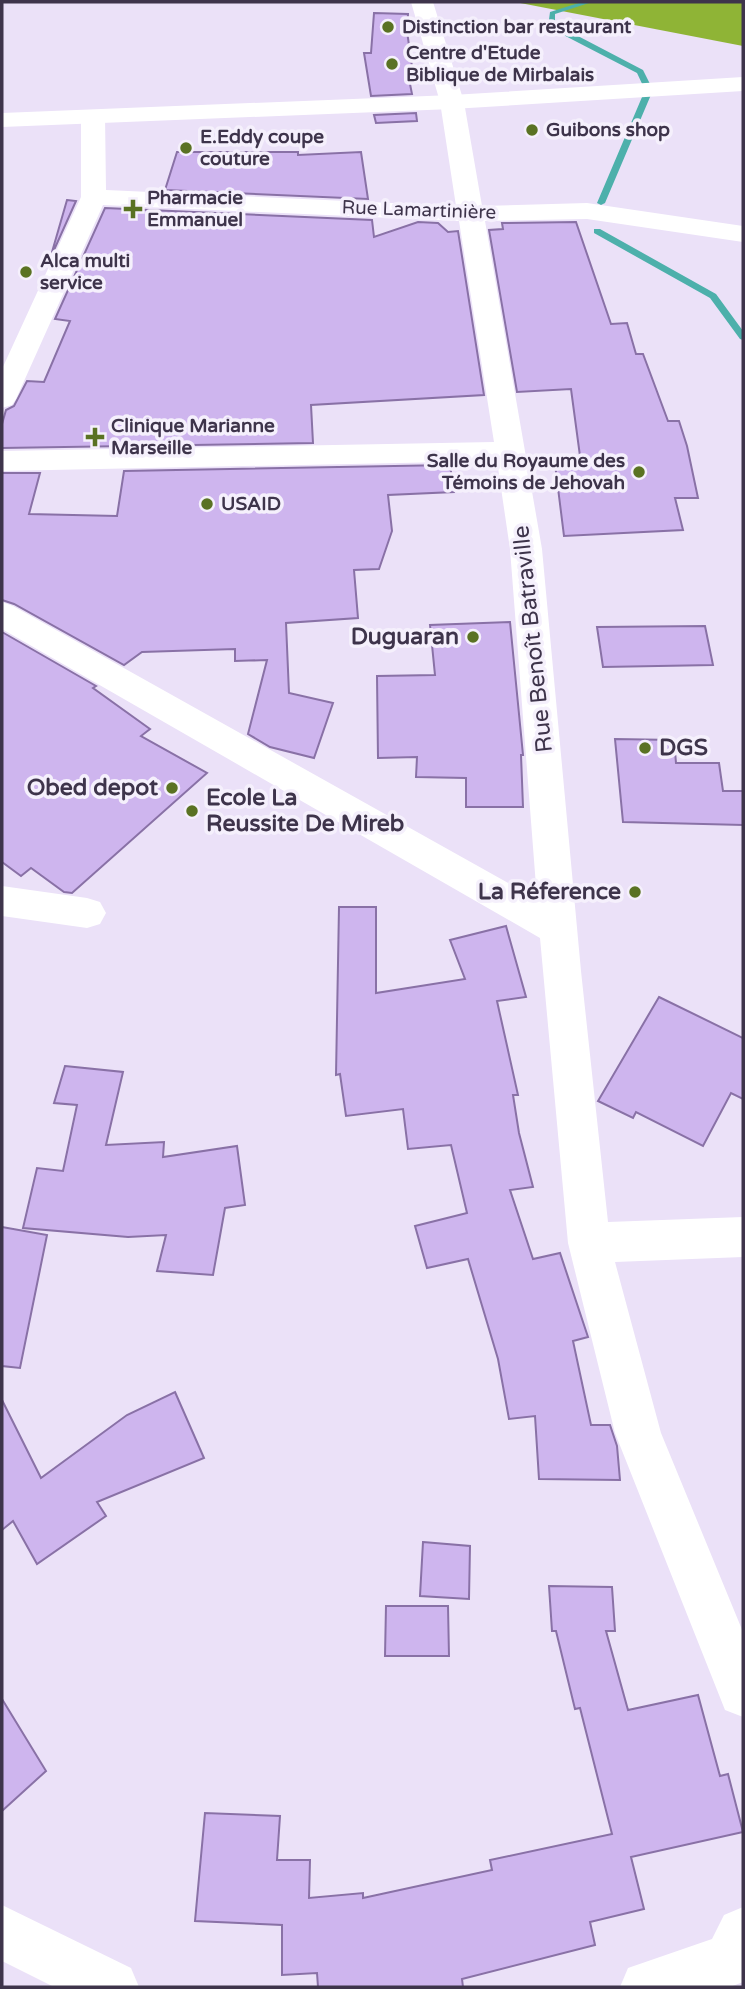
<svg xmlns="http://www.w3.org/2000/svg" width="745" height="1989" font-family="'Varela Round',sans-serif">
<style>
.forest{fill:#8fb436}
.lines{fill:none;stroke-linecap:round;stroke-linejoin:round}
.stream{fill:#4db0ab;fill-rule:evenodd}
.building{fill:#ceb5ee;stroke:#8971a6;stroke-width:2}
.minor{fill:#fff;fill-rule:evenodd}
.secondary{fill:#fff;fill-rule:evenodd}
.poi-dot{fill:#5a7223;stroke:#f5f0fc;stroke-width:2.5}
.labels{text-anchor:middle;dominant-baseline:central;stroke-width:7;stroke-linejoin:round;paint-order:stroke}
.far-poi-label{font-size:19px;font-weight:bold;fill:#3e344b;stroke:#f5f0fc;text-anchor:start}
.far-street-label{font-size:19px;fill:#3e344b;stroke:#f5f0fc}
.poi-label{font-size:23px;font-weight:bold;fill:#3e344b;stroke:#f5f0fc;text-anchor:end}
.street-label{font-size:23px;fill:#3e344b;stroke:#f5f0fc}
</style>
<rect width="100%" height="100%" fill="#ebe1f8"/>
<polygon class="forest" points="515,2 743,2 743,46"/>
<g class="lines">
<g class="stream">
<polygon points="582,2 592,2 555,14 555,24 643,70 653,90 605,203 601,205 597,203 645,90 637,73 548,27 550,12"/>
<polygon points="594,229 600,229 716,294 743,331 743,340 740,339 710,298 594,233"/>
</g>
</g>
<g class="building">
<polygon points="374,13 408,14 407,31 413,74 408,74 412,94 371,96 364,53 371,53"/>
<polygon points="416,113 417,121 376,123 374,115"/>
<polygon points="177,152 298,152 298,155 361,152 368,199 165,190"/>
<polygon points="67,200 76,201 50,259"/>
<polygon points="105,208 372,220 374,237 418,222 438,223 448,232 458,231 484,395 311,405 313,443 2,448 2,424 6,410 14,406 27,381 44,382 70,321 55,319"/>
<polygon points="576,222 611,324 627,323 636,354 643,354 668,421 679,421 687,446 698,498 675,498 683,530 564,536 554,456 580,456 571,389 517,392 489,230 503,229 502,223"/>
<polygon points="450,465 454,492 388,495 392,531 379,569 354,570 358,618 286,623 289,693 333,703 314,758 270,747 248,734 267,660 235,661 235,649 142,652 124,665 14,604 2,600 2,473 40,473 29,514 117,516 124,471"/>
<polygon points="510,622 523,755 521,755 523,807 466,807 466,778 416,777 417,757 378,758 377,676 435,675 430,625"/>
<polygon points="705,626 713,665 603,667 597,627"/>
<polygon points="2,632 96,686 93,688 150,729 141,736 207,773 72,893 64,892 31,868 21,876 2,862"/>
<polygon points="615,739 674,740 676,763 719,763 723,791 743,791 743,825 623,822"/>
<polygon points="339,907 376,907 376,993 465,979 450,940 506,926 526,997 497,1001 518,1095 513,1095 519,1133 533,1187 510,1190 533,1259 560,1253 588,1337 573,1341 591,1425 610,1425 617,1446 620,1480 539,1479 535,1416 509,1419 498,1359 468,1259 427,1268 415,1226 467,1213 451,1145 408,1149 403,1109 346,1116 340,1074 336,1075"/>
<polygon points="659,997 743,1038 743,1099 731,1093 703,1146 636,1112 633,1118 598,1101"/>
<polygon points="65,1066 123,1072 106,1145 164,1142 163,1157 237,1146 245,1205 225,1208 213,1275 157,1271 166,1235 128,1237 23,1228 37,1168 63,1171 77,1105 54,1103"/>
<polygon points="2,1227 47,1235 20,1368 2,1366"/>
<polygon points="175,1392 204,1458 97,1502 106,1516 37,1564 13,1521 2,1530 2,1400 41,1478 127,1415"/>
<polygon points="423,1542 470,1546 469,1599 420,1596"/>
<polygon points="549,1586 612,1587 615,1631 606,1631 628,1710 698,1695 720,1776 728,1774 743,1832 631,1857 644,1909 590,1922 595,1945 462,1979 463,1987 318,1987 317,1973 282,1975 282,1925 195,1921 205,1813 280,1816 277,1860 310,1860 309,1898 363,1893 363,1898 492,1870 490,1860 612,1834 580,1708 575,1709 556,1631 552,1631"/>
<polygon points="386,1606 448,1606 449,1656 385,1656"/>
<polygon points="2,1699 46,1771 2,1811"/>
</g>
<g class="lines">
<g class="minor">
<polygon points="411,2 433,2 464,102 482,206 587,203 743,226 743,242 587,219 485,221 542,549 581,971 608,1222 743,1217 743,1257 615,1262 661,1433 743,1632 743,1717 725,1710 615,1433 568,1243 540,938 2,629 2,602 13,606 537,899 510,549 497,461 2,471 2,451 494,442 459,221 103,205 16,399 12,405 2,408 2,369 81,197 81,116 85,111 101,111 105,116 106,190 456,206 440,102"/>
<polygon points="2,886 87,898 100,902 106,913 100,924 87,928 2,916"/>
<polygon points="2,1905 131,1968 139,1987 54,1987 2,1961"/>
<polygon points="743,1907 743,1982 730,1987 620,1987 628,1968 712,1939 724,1915"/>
</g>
<polygon class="secondary" points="743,77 743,91 452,109 2,127 2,113 452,95"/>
</g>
<g class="poi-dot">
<circle cx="388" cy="27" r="7"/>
<circle cx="392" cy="64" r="7"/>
<circle cx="532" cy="130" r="7"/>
<circle cx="186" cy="148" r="7"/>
<path d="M129.5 198.5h7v7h7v7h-7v7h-7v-7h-7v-7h7z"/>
<circle cx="26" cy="272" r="7"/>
<path d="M91.5 426.5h7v7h7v7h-7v7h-7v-7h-7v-7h7z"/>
<circle cx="639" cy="472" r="7"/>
<circle cx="207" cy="504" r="7"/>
<circle cx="473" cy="637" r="7"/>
<circle cx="645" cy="748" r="7"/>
<circle cx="172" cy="788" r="7"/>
<circle cx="192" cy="811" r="7"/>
<circle cx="635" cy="892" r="7"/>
</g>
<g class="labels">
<g class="far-poi-label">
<text x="402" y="27">Distinction bar restaurant</text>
<text x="406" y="53">Centre d'Etude<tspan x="406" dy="22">Biblique de Mirbalais</tspan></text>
<text x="546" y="130">Guibons shop</text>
<text x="200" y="137">E.Eddy coupe<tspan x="200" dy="22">couture</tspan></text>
<text x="147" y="198">Pharmacie<tspan x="147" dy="22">Emmanuel</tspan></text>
<text x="40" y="261">Alca multi<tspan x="40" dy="22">service</tspan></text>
<text x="111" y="426">Clinique Marianne<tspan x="111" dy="22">Marseille</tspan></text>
<text x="625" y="461" text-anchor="end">Salle du Royaume des<tspan x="625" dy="22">Témoins de Jehovah</tspan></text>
<text x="221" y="504">USAID</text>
</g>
<g class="far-street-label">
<text transform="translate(419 210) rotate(2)">Rue Lamartinière</text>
</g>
<g class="poi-label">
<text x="459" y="637">Duguaran</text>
<text x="659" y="748" text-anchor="start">DGS</text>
<text x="158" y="788">Obed depot</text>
<text x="206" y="798" text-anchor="start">Ecole La<tspan x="206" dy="26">Reussite De Mireb</tspan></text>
<text x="621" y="892">La Réference</text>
</g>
<g class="street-label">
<text transform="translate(533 639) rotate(-96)">Rue Benoît Batraville</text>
</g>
</g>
<rect width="745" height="1989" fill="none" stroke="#3e344b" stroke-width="7"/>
</svg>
